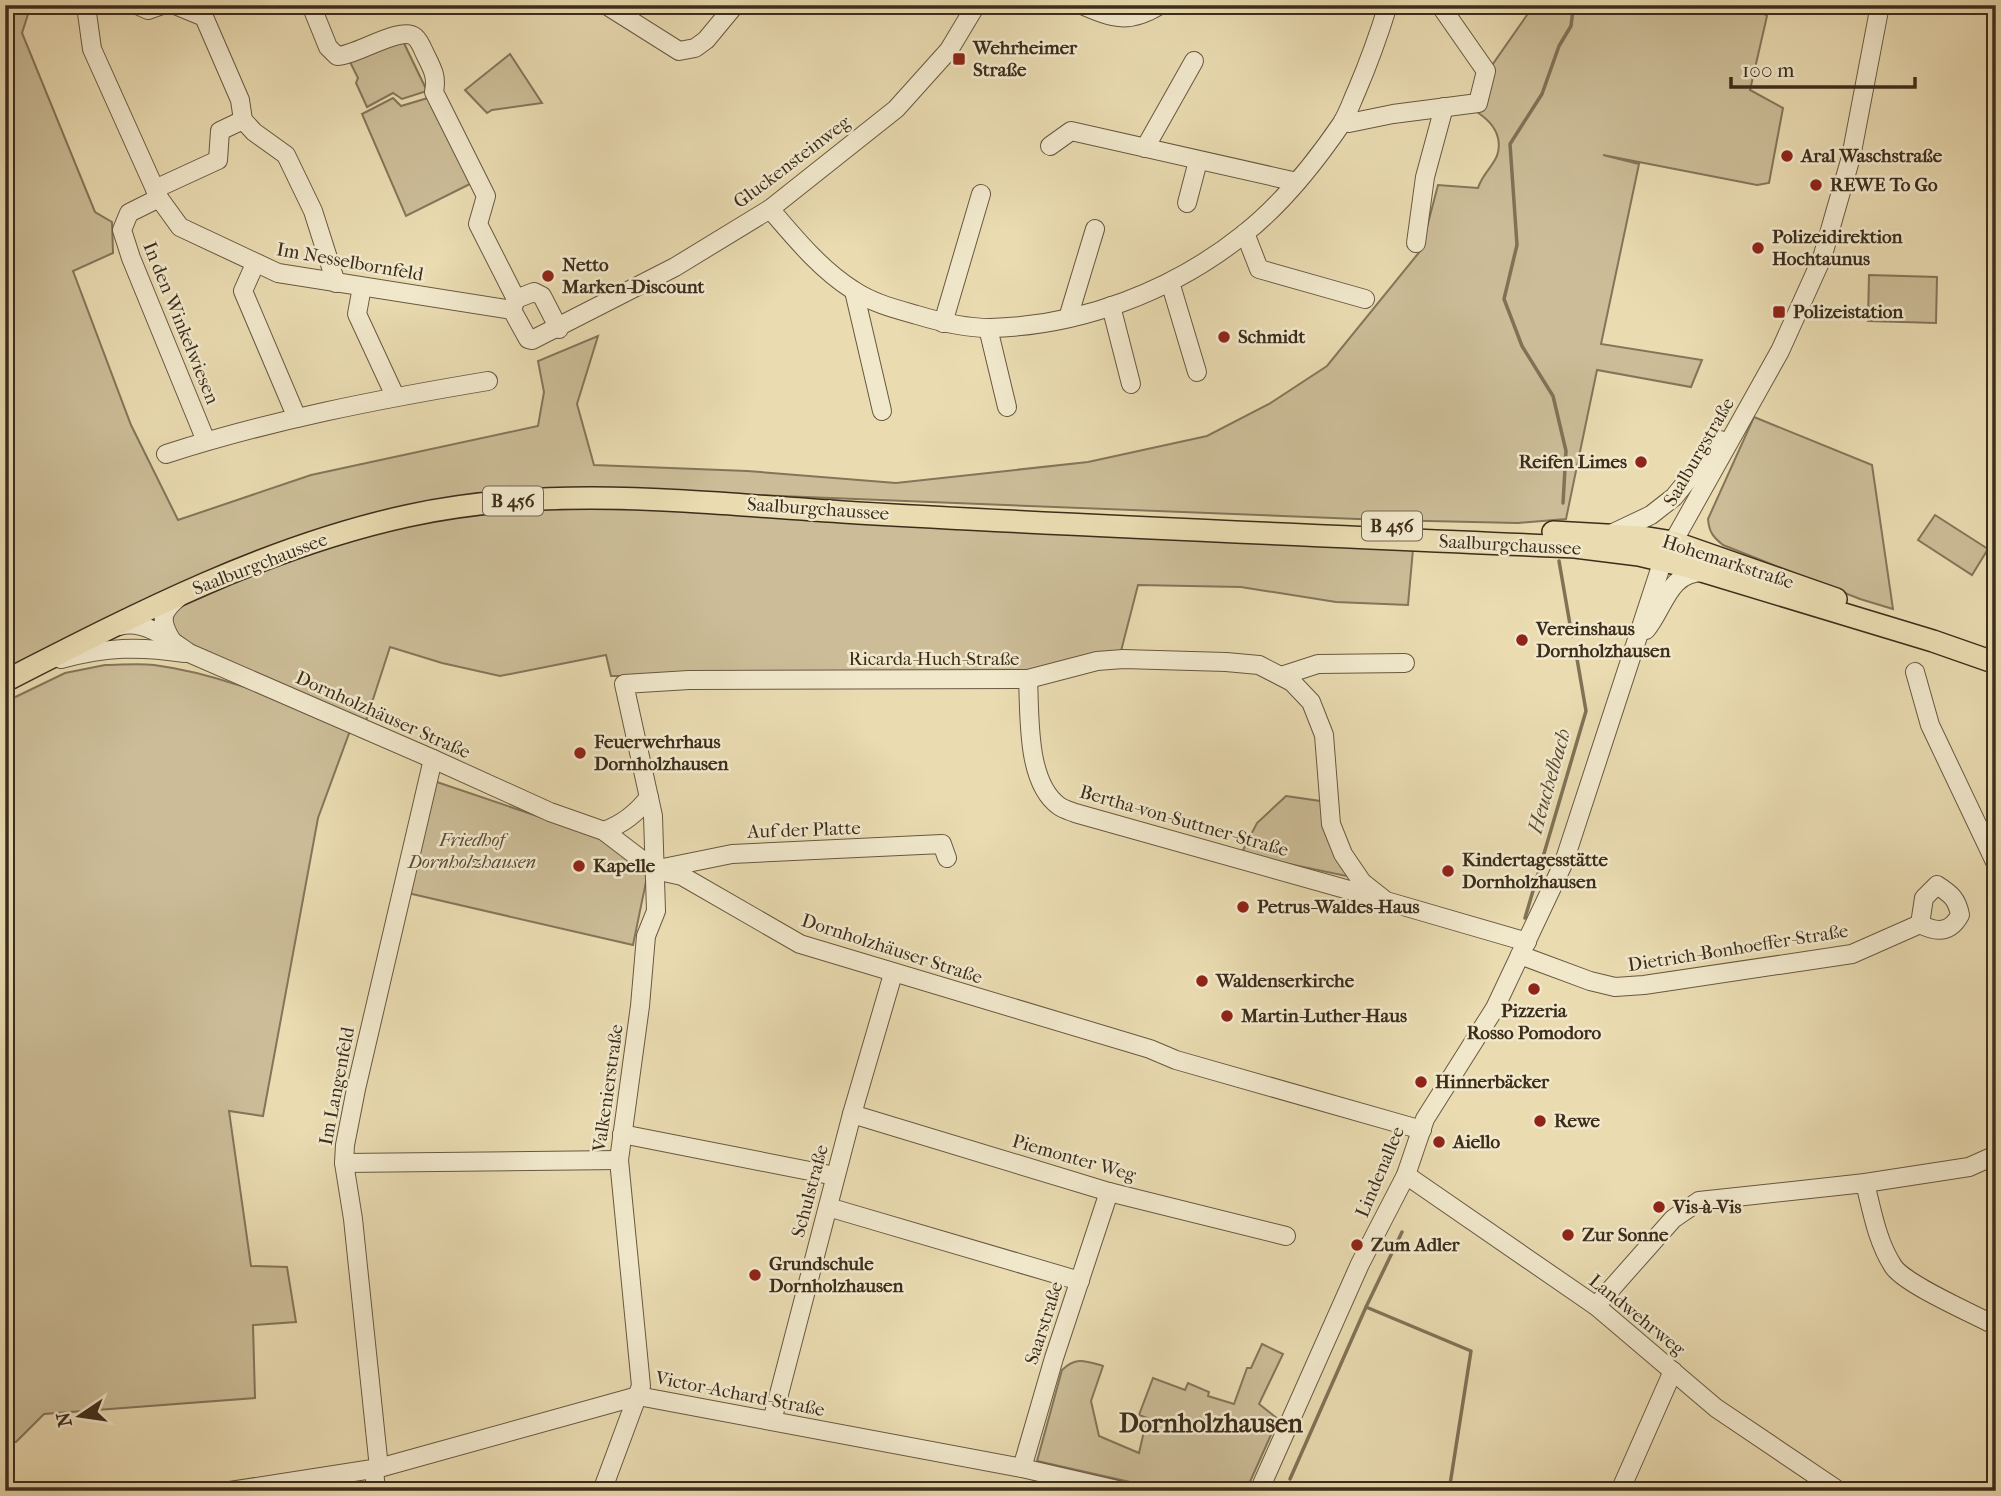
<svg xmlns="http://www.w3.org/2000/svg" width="2001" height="1496" font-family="'IM FELL French Canon',serif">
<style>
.green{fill:#ccbd98;stroke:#84755a;stroke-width:2}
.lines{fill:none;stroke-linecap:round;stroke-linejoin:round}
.stream{stroke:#817256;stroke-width:3.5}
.minor-casing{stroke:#685840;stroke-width:20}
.major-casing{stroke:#3c2d1b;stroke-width:24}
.minor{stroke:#f1e8cc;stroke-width:18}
.major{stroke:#eadbb1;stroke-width:21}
.poi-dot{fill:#8f2418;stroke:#f1e8cc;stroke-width:2.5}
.labels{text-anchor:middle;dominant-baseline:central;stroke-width:5;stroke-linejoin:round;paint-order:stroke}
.shield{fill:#f1e8cc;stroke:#726550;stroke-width:2}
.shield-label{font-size:18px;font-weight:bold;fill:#3c2d1b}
.poi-label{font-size:19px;font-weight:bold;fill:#3c2d1b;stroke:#f1e8cc;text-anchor:start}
.street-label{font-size:19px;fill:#3c2d1b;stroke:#f1e8cc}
.park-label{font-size:19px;font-style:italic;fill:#594a34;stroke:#f1e8cc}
.water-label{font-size:21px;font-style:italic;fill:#594a34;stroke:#f1e8cc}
.district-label{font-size:26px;font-weight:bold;fill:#3c2d1b;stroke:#f1e8cc}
</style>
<rect width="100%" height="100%" fill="#eadbb1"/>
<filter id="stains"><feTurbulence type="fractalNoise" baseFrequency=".00286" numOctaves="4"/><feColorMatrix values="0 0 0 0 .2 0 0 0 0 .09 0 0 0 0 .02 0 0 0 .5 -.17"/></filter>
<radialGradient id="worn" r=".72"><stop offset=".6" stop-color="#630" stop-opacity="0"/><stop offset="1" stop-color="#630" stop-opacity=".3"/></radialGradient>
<g class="green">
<path d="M5,5H31L22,33L95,212L112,222L113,253L73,271L131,425L178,520L311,475L538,426L544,392L538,361L598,336L577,404L594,465L747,471L896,483L1088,462L1207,436L1269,404L1327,366L1421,250L1438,185L1478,188C1484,168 1503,162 1498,138C1495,126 1487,119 1477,112L1488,71L1534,5H1753L1767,16L1750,90L1783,108L1769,183L1757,185L1603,155L1639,164L1601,344L1702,360L1691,387L1597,370L1566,519L1518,523L1383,520L628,490L400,509L109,617L5,670Z"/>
<polygon points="401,37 427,91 402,99 393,93 367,107 356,83 358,78 350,62"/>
<polygon points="510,54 542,103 492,110 487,113 465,90"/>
<polygon points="431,97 472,183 406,216 362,114 393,98 401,106"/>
<polygon points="1869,275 1937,277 1936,323 1868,321"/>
<path d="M1754,417L1872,465L1893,609L1860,599L1723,545C1713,537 1709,532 1708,519Z"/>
<path d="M629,506L1413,549L1408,605L1336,602L1241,587L1138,585L1120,655L1028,674L611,676L606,655L500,676L442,663L390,647L365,724L190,647C173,632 166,624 179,603C253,574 328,542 406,525C477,509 557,509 629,506Z"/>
<polygon points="1935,515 1988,549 1972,575 1918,540"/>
<path d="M105,665C121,665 138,663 154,665C223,674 287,703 351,728L318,818L263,1116L229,1111L251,1266L287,1267L296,1322L253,1325L255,1398L44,1414L16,1442H5V702L65,673Z"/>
<polygon points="428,779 605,839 648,872 633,945 399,891"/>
<polygon points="1286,796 1327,802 1351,877 1241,854 1257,823"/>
<path d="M1262,1344L1283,1354L1259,1404L1278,1419L1249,1484L1231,1491H1170L1037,1461L1062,1370C1076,1356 1086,1361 1103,1366L1091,1401L1099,1436L1139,1453L1147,1418L1139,1415L1153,1378L1185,1390L1188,1383L1209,1392L1208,1396L1234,1404L1247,1368H1251Z"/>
</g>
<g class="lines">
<g class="stream">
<polyline points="1563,503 1566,451 1553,396 1522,346 1504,299 1517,245 1510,144 1542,94 1559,46 1571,26 1573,9 1576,5"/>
<polyline points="1559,561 1572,636"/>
<polyline points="1525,918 1586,711 1576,653"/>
<polyline points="1402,1232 1366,1307 1471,1351 1449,1491"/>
<polyline points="1290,1479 1366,1307"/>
</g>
<defs>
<g id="minor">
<polyline points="88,5 87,13 92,49 159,198 180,227 278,273 512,310"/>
<polyline points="137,5 148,10 162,5"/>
<polyline points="175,5 204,17 240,100 243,120 254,132 286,155 313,211 336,283"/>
<path d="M311,5L328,47L337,56C356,56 401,25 415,37C420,41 423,50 426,56C433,70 437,77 434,92L486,196L478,224L516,299"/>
<polyline points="606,5 679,51 695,48 706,40 735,5"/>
<path d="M1082,5C1114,19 1129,24 1160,5"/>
<polyline points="1343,121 1349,123 1393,114 1478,103 1486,71 1440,5"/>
<polyline points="1050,146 1071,131 1297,182"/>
<polyline points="1145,148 1194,61"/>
<polyline points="155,189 218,160 220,131 243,120"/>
<polyline points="159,198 129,213 122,230 131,258 206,441"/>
<polyline points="1187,203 1198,161"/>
<path d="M770,209C795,238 820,269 853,290C872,303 896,309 917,315C940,322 966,328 990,328C1081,326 1173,291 1244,234C1282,204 1314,164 1342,123C1348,113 1352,101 1357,90C1369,62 1379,34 1388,5"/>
<polyline points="1245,233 1259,269 1365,299"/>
<polyline points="1416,243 1425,177 1444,107"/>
<polyline points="255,264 243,291 297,418"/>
<polyline points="1170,282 1197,372"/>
<polyline points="362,287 357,314 395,396"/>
<polyline points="854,291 882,411"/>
<polyline points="1111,306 1131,384"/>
<polyline points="1068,318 1095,229"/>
<polyline points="943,323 981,194"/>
<polyline points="988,328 1007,407"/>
<polyline points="559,329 542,296 534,292 516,299 512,310 528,339 532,340 675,267 770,209 896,109 949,50 976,5"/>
<path d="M166,454C271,420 380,399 488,381"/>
<polyline points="1611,534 1651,515 1674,497 1720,440"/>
<path d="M119,626C144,619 169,639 189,653L433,759L550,812L604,831L655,870L682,876L800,944L1150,1049L1176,1060L1422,1130"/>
<path d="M1646,630C1665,607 1668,572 1704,572"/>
<path d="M172,641C159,620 161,612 179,597"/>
<path d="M61,659C107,647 138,646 185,653"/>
<polyline points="1915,672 1930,725 1996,864"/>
<polyline points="1281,676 1318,664 1405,663"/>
<path d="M1028,679C1030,716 1026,782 1059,806C1063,809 1070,811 1075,813L1374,897"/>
<path d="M604,831C623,824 637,813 649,797"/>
<polyline points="658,869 732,854 942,844 947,858"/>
<path d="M1520,955L1590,981L1615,987L1644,985L1852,954L1920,924C1937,933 1950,933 1960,915C1957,899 1951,894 1937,885L1924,898L1920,924"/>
<polyline points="852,1114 1109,1192 1286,1236"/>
<polyline points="622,1134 835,1176"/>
<polyline points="344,1163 619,1160"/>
<polyline points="1406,1175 1596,1306 1716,1408 1839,1491"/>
<polyline points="1865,1183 1969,1167 1996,1155"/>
<polyline points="828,1207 1080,1281"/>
<path d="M1596,1306L1673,1219L1699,1201L1865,1183C1872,1211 1877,1241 1893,1266C1904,1284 1974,1314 1996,1326"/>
<polyline points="772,1421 852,1114 893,974"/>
<polyline points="379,1468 353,1219 344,1163 345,1145 356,1089 433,759"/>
<polyline points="1022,1468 1054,1358 1109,1192"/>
<polyline points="374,1469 376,1491"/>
<polyline points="230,1491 379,1468 638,1396 1022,1468 1122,1491"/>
<polyline points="602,1491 641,1386 619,1160 640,1006 646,936 656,911 653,816 624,684 689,680 1028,679 1097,661 1123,659 1226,662 1259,665 1292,682 1311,702 1324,735 1331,824 1343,854 1362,882 1386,901 1527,942"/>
<polyline points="1259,1491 1360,1264 1406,1175 1425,1119 1495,1008 1564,862 1663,560 1780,351 1822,258 1851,157 1880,5"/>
<polyline points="1620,1491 1673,1371"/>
</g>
<g id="major">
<polyline points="1553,532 1642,537 1673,542 1836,599"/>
<path d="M5,681C134,615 265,547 407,516C556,483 708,504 858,513C1097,527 1336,536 1575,547L1639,555L1685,566L1933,641L1996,663"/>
</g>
</defs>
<use href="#minor" class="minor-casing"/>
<use href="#major" class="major-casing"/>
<use href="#minor" class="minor"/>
<use href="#major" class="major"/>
</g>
<g class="poi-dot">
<rect x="952" y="52" width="14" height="14" rx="3.5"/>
<circle cx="1787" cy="156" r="7"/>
<circle cx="1816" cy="185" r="7"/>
<circle cx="1758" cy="248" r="7"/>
<circle cx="548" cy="276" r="7"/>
<rect x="1772" y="305" width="14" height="14" rx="3.5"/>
<circle cx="1224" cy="337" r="7"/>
<circle cx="1641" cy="462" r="7"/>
<circle cx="1522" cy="640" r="7"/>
<circle cx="580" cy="753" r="7"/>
<circle cx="579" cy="866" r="7"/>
<circle cx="1448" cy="871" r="7"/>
<circle cx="1243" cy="907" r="7"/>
<circle cx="1202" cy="981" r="7"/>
<circle cx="1534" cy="989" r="7"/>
<circle cx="1227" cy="1016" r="7"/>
<circle cx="1421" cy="1082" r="7"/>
<circle cx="1540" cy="1121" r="7"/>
<circle cx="1439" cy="1142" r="7"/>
<circle cx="1659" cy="1207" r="7"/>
<circle cx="1568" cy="1235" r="7"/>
<circle cx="1357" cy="1245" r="7"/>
<circle cx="755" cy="1275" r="7"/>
</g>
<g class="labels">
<g class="shield">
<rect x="483" y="486.5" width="60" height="29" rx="5"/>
<rect x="1362" y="511.5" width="60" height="29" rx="5"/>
</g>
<g class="shield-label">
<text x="513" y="501">B 456</text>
<text x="1392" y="526">B 456</text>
</g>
<g class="poi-label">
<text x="973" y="48">Wehrheimer<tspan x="973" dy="22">Straße</tspan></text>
<text x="1801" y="156">Aral Waschstraße</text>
<text x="1830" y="185">REWE To Go</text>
<text x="1772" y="237">Polizeidirektion<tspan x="1772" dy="22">Hochtaunus</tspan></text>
<text x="562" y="265">Netto<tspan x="562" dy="22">Marken-Discount</tspan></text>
<text x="1793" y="312">Polizeistation</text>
<text x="1238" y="337">Schmidt</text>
<text x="1627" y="462" text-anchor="end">Reifen Limes</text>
<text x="1536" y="629">Vereinshaus<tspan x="1536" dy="22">Dornholzhausen</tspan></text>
<text x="594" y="742">Feuerwehrhaus<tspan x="594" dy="22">Dornholzhausen</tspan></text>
<text x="1462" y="860">Kindertagesstätte<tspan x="1462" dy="22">Dornholzhausen</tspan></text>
<text x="593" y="866">Kapelle</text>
<text x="1257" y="907">Petrus-Waldes-Haus</text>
<text x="1216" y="981">Waldenserkirche</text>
<text x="1534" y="1011" text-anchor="middle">Pizzeria<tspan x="1534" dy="22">Rosso Pomodoro</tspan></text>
<text x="1241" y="1016">Martin-Luther-Haus</text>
<text x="1435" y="1082">Hinnerbäcker</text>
<text x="1554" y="1121">Rewe</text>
<text x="1453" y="1142">Aiello</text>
<text x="1673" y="1207">Vis-à-Vis</text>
<text x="1582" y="1235">Zur Sonne</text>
<text x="1371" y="1245">Zum Adler</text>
<text x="769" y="1264">Grundschule<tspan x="769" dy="22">Dornholzhausen</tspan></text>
</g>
<g class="street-label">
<text transform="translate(792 162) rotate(-37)">Gluckensteinweg</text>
<text transform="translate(350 262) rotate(10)">Im Nesselbornfeld</text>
<text transform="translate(181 323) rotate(68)">In den Winkelwiesen</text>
<text transform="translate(1699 452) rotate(-60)">Saalburgstraße</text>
<text transform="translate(818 509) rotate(4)">Saalburgchaussee</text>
<text transform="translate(1510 545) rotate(3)">Saalburgchaussee</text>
<text transform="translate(1728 562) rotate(18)">Hohemarkstraße</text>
<text transform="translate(260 564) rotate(-21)">Saalburgchaussee</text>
<text x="934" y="659">Ricarda-Huch-Straße</text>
<text transform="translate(383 715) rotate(24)">Dornholzhäuser Straße</text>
<text transform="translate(1184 821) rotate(16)">Bertha-von-Suttner-Straße</text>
<text transform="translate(804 830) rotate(-2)">Auf der Platte</text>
<text transform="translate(1738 948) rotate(-9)">Dietrich-Bonhoeffer-Straße</text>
<text transform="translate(892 949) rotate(18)">Dornholzhäuser Straße</text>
<text transform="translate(337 1086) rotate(-79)">Im Langenfeld</text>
<text transform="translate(608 1088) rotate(-82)">Valkenierstraße</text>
<text transform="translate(1074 1158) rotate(16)">Piemonter Weg</text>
<text transform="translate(1380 1172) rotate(-67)">Lindenallee</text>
<text transform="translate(810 1191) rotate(-75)">Schulstraße</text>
<text transform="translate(1637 1315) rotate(39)">Landwehrweg</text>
<text transform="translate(1044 1323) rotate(-72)">Saarstraße</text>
<text transform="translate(740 1394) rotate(11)">Victor-Achard-Straße</text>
</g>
<g class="park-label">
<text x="472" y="840">Friedhof<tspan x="472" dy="22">Dornholzhausen</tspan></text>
</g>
<g class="water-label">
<text transform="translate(1549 781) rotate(-74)">Heuchelbach</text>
</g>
<g class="district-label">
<text x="1211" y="1423">Dornholzhausen</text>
</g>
</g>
<rect width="2001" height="1496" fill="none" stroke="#eadbb1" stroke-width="28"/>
<rect x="7" y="7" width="1987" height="1482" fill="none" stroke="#3c2d1b" stroke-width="3.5"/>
<rect x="14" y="14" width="1973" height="1468" fill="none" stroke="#3c2d1b" stroke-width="2"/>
<g transform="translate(80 1416) rotate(257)" stroke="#f1e8cc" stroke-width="5" paint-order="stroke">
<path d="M0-5L12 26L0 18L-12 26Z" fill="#3c2d1b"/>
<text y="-10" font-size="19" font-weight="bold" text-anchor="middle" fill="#3c2d1b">N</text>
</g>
<path d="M1731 77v10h184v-10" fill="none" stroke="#3c2d1b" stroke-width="3.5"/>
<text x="1742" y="77" font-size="21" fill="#3c2d1b" stroke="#f1e8cc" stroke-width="5" paint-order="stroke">100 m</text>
<rect width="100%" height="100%" filter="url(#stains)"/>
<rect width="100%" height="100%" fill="url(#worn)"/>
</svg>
